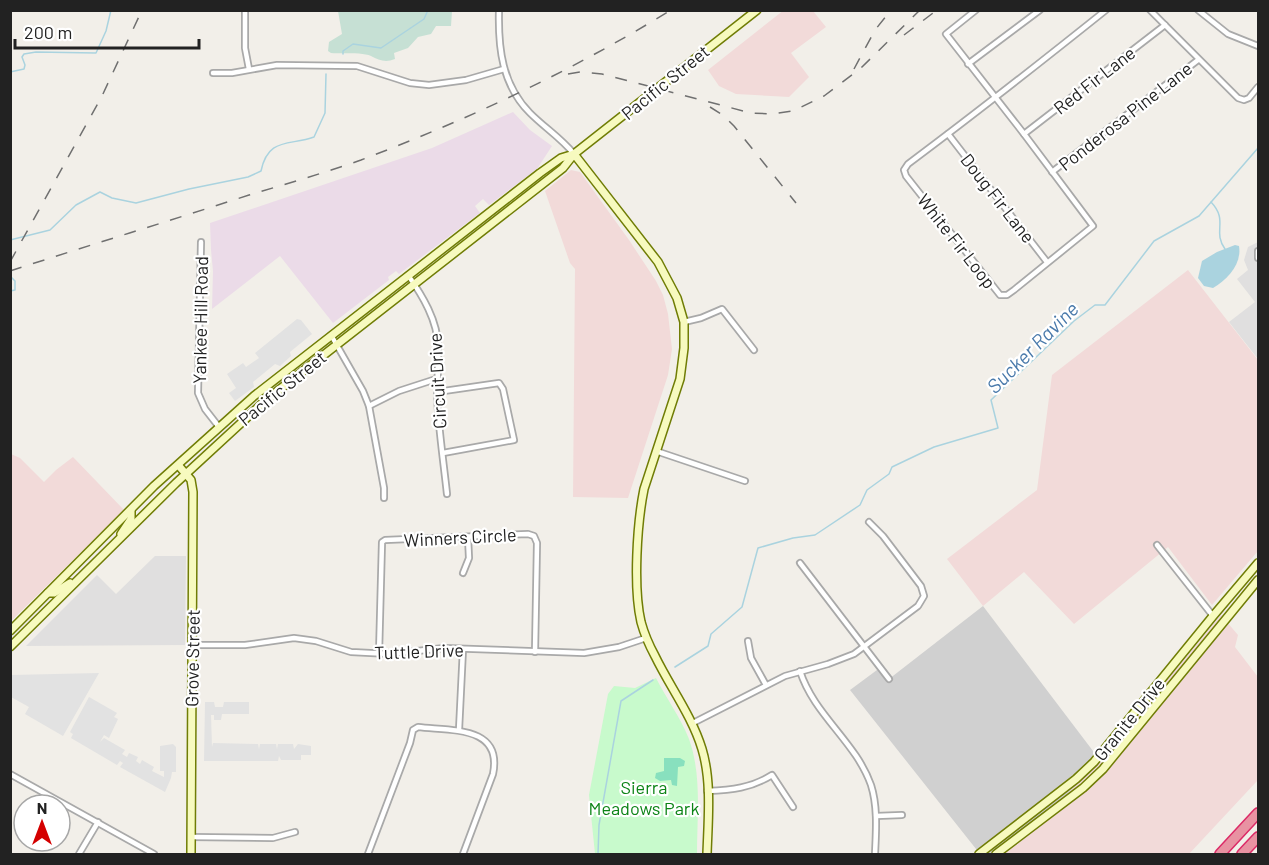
<svg xmlns="http://www.w3.org/2000/svg" width="1269" height="865" font-family="Barlow,sans-serif">
<style>
.residential{fill:#e0dfdf}
.commercial{fill:#f2dad9}
.industrial{fill:#ebdbe8}
.religious{fill:#d0d0d0}
.wetland{fill:#c6e0d4}
.park{fill:#c8facc}
.pitch{fill:#88e0be}
.parking{fill:#e2e2e2}
.water{fill:#aad3df}
.lines{fill:none;stroke-linecap:round;stroke-linejoin:round}
.stream{stroke:#aad3df;stroke-width:1.5}
.street-casing{stroke:#a9a9a9;stroke-width:8}
.secondary-casing{stroke:#707d05;stroke-width:10}
.highway-casing{stroke:#dc2a67;stroke-width:12}
.street{stroke:#fff;stroke-width:4.5}
.secondary{stroke:#f7fabf;stroke-width:7}
.highway{stroke:#e892a2;stroke-width:9}
.rail{stroke:#707070;stroke-width:1.5;stroke-dasharray:12 12;stroke-linecap:butt}
.labels{text-anchor:middle;dominant-baseline:central;stroke-width:4.5;stroke-linejoin:round;paint-order:stroke}
.street-label{font-size:18px;fill:#222;stroke:#fff}
.park-label{font-size:18px;fill:#0c8416;stroke:#fff}
.water-label{font-size:20px;font-style:italic;fill:#4a7aab;stroke:#fff}
</style>
<rect width="100%" height="100%" fill="#f2efe9"/>
<g class="residential">
<polygon points="1258,242 1258,359 1229,322 1255,302 1237,279 1248,270 1244,260 1248,247"/>
<polygon points="155,556 186,556 185,645 26,646 97,575 116,594"/>
</g>
<g class="commercial">
<polygon points="784,10 813,11 826,27 791,53 809,77 789,97 736,94 719,86 708,70"/>
<polygon points="571,170 580,172 629,240 656,281 663,295 668,314 672,349 668,375 628,498 573,497 575,269 570,263 545,191"/>
<polygon points="1188,270 1258,360 1258,551 1212,605 1168,547 1074,624 1024,572 983,606 947,559 1037,490 1052,375"/>
<polygon points="11,454 20,458 44,482 56,470 73,457 124,510 11,621"/>
<polygon points="1221,615 1238,635 1235,647 1258,677 1258,780 1189,854 989,854 1067,794 1102,759"/>
</g>
<polygon class="industrial" points="513,112 530,130 552,146 537,169 489,205 483,199 475,206 480,213 399,274 396,271 388,277 389,280 333,323 280,256 212,309 213,271 211,250 210,223 432,148"/>
<polygon class="religious" points="983,606 1093,751 1102,759 1067,794 989,854 980,854 850,690 877,670 889,679"/>
<path class="wetland" d="M338,11H452L451,26H436L431,34L418,37L408,48L394,53L395,59C385,63 379,60 371,56C362,52 341,54 331,53L328,51L329,42L342,34Z"/>
<path class="park" d="M656,678C666,698 681,718 689,739C702,775 697,816 697,854H595L589,795L608,694L614,686L635,688Z"/>
<polygon class="pitch" points="664,758 680,758 685,761 684,766 678,767 677,786 672,785 671,780 660,781 655,778 656,773 664,771"/>
<g class="parking">
<polygon points="297,319 301,320 312,334 290,352 291,356 280,366 275,364 253,382 254,387 235,401 229,393 236,388 227,374 243,363 246,367 259,358 255,353"/>
<polygon points="99,673 63,736 25,714 29,707 11,697 11,675"/>
<polygon points="89,697 117,713 114,717 118,719 109,738 104,735 100,742 104,738 125,750 122,754 127,757 129,753 138,757 136,761 140,764 142,760 154,767 152,771 164,777 164,771 160,771 160,746 173,744 176,747 176,772 172,772 171,778 165,792 120,767 123,763 120,761 117,765 71,738 73,734 70,732"/>
<polygon points="205,702 214,702 215,707 223,707 224,702 249,702 249,714 222,714 221,720 214,720 214,715 211,715 212,747 213,743 258,744 259,749 260,744 276,744 277,749 278,744 293,744 294,749 298,744 311,746 311,755 301,755 301,760 281,760 279,756 278,761 204,761"/>
</g>
<path class="water" d="M1235,245L1239,246C1242,264 1228,279 1213,288L1204,286L1198,278L1202,261L1217,252Z"/>
<g class="lines">
<g class="stream">
<polyline points="343,54 343,51 353,44 381,48 424,19 428,10"/>
<polyline points="10,72 24,69 25,65 22,57 24,54 36,52 96,53 106,31 111,10"/>
<path d="M1211,202C1229,221 1212,231 1225,249"/>
<path d="M10,240L50,230L76,205L100,192L112,198L136,203L189,189L248,177L261,171C268,137 289,146 314,137L325,113L326,74"/>
<polyline points="10,276 15,281 15,290 10,291"/>
<polyline points="675,667 708,646 711,634 742,607 758,548 793,538 815,535 860,505 867,490 889,474 892,467 934,447 998,428 991,400 1074,321 1095,305 1105,305 1154,241 1199,216 1258,148"/>
<polyline points="598,854 599,825 621,701 653,680"/>
</g>
<defs>
<g id="street">
<polyline points="245,10 245,48 249,69"/>
<path d="M499,10C498,48 502,85 530,113C545,128 561,138 574,154"/>
<path d="M976,10L946,34L1024,134L1093,226L1014,290L1007,295H1000L906,176L904,170L908,164C975,114 1041,62 1106,10"/>
<polyline points="1150,10 1238,98 1244,100 1249,98 1258,87"/>
<polyline points="1198,10 1228,34 1258,46"/>
<polyline points="968,64 1040,10"/>
<polyline points="213,73 232,73 277,65 357,66 410,83 429,85 466,80 504,69"/>
<polyline points="948,134 1047,262"/>
<polyline points="1024,134 1165,25"/>
<polyline points="1052,172 1198,60"/>
<polyline points="201,242 198,393 205,409 219,427"/>
<polyline points="1258,251 1258,258"/>
<path d="M408,275C422,295 438,321 438,347C439,368 436,389 438,411C440,439 444,466 447,494"/>
<polyline points="684,322 701,318 722,309 754,350"/>
<polyline points="331,335 363,391 369,406 384,488 384,498"/>
<polyline points="437,392 499,383 503,389 514,440 443,453"/>
<polyline points="369,406 399,391 436,379"/>
<polyline points="656,451 745,481"/>
<polyline points="1157,545 1213,616"/>
<polyline points="800,563 889,679"/>
<polyline points="463,573 469,558 468,537"/>
<polyline points="748,641 751,658 766,685"/>
<polyline points="192,645 245,645 294,638 316,641 351,652 390,654 444,648 584,653 619,647 646,638"/>
<polyline points="379,654 382,542 385,540 528,534 534,536 537,543 535,652"/>
<path d="M800,671C814,715 856,742 871,785C878,807 876,832 875,854"/>
<polyline points="693,723 785,676 828,664 854,654 918,606 924,596 921,586 883,536 869,522"/>
<polyline points="459,730 463,649"/>
<polyline points="10,774 154,854"/>
<path d="M707,791C732,790 751,788 772,775L793,807"/>
<polyline points="876,816 902,815"/>
<polyline points="191,837 273,838 295,832"/>
<polyline points="79,854 98,822"/>
<path d="M368,854L410,743L413,730L418,727C449,731 503,725 493,774L463,854"/>
</g>
<g id="secondary">
<path d="M574,154L658,262L677,298L684,322V348L680,379L644,489C637,524 633,587 641,622C644,633 649,645 655,656C670,687 692,716 702,749C712,782 708,821 707,854"/>
<polyline points="179,466 191,480 193,492 191,854"/>
<polyline points="121,534 131,519 131,510"/>
<polyline points="48,593 54,593 70,583"/>
<polyline points="10,631 154,486 254,396 540,173 561,158 574,154"/>
<polyline points="10,647 176,483 266,400 563,168 574,154 757,10"/>
<polyline points="979,854 1076,779 1094,762 1213,616 1258,563"/>
<polyline points="996,854 1083,788 1103,769 1258,580"/>
</g>
<g id="highway">
<polyline points="1220,854 1258,813"/>
<polyline points="1242,854 1258,837"/>
</g>
</defs>
<use href="#street" class="street-casing"/>
<use href="#secondary" class="secondary-casing"/>
<use href="#highway" class="highway-casing"/>
<use href="#street" class="street"/>
<use href="#secondary" class="secondary"/>
<use href="#highway" class="highway"/>
<g class="rail">
<polyline points="904,35 937,10"/>
<polyline points="854,69 875,30 891,10"/>
<polyline points="568,74 580,72 602,74 751,113 772,114 793,111 824,96 861,68 920,10"/>
<polyline points="710,107 724,116 734,126 796,203"/>
<polyline points="10,262 102,96 142,10"/>
<path d="M10,271C90,245 169,221 249,195C286,184 324,173 361,160C469,119 572,71 671,10"/>
</g>
</g>
<g class="labels">
<g class="street-label">
<text transform="translate(1094 80) rotate(-38)">Red Fir Lane</text>
<text transform="translate(665 82) rotate(-39)">Pacific Street</text>
<text transform="translate(1125 116) rotate(-38)">Ponderosa Pine Lane</text>
<text transform="translate(998 198) rotate(52)">Doug Fir Lane</text>
<text transform="translate(957 241) rotate(52)">White Fir Loop</text>
<text transform="translate(200 320) rotate(-89)">Yankee Hill Road</text>
<text transform="translate(437 381) rotate(-93)">Circuit Drive</text>
<text transform="translate(282 388) rotate(-39)">Pacific Street</text>
<text transform="translate(460 537) rotate(-3)">Winners Circle</text>
<text transform="translate(419 651) rotate(-2)">Tuttle Drive</text>
<text transform="translate(192 658) rotate(-89)">Grove Street</text>
<text transform="translate(1129 719) rotate(-51)">Granite Drive</text>
</g>
<g class="park-label">
<text x="644" y="787">Sierra<tspan x="644" dy="21">Meadows Park</tspan></text>
</g>
<g class="water-label">
<text transform="translate(1032 347) rotate(-45)">Sucker Ravine</text>
</g>
</g>
<rect width="1269" height="865" fill="none" stroke="#222222" stroke-width="24"/>
<g transform="translate(42 823)"><circle r="28" fill="#ffffff" stroke="#a7a7a7" stroke-width="1.5"/>
<path d="M0-4.5L10 22L0 15L-10 22Z" fill="#d40000"/>
<text y="-9" font-size="16" font-weight="bold" text-anchor="middle" fill="#222222">N</text>
</g>
<path d="M15 39v9h184v-9" fill="none" stroke="#222222" stroke-width="3"/>
<text x="24" y="39" font-size="18" fill="#222222" stroke="#ffffff" stroke-width="4.5" paint-order="stroke">200 m</text>
</svg>
